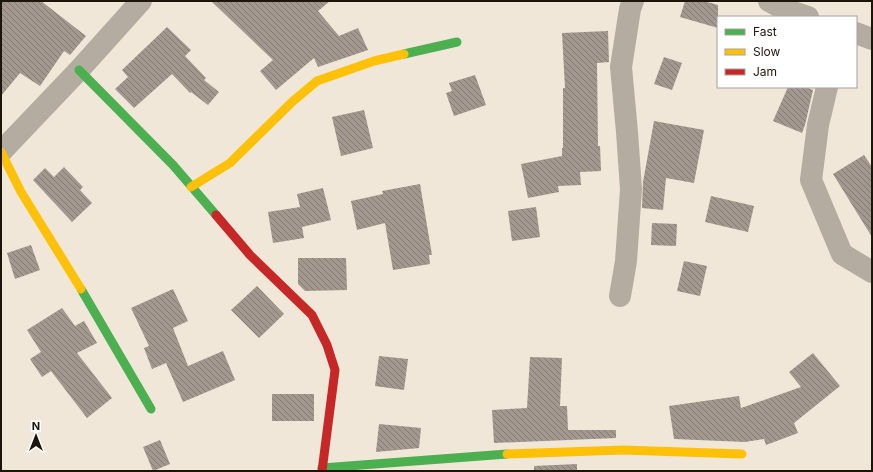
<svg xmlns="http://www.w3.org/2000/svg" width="873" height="472" font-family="Inter,sans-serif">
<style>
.building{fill:url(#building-back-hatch)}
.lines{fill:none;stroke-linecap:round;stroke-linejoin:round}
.street{stroke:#b5aca1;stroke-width:22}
.fast{stroke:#4caf50;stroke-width:9}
.slow{stroke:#ffc107;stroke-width:9}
.jam{stroke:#c62828;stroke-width:9}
</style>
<defs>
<pattern id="building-back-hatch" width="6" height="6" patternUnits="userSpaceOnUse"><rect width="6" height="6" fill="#a29890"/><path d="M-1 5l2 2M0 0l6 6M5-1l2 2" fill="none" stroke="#837b74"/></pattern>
</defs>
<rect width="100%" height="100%" fill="#f0e7d8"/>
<g class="building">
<polygon points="1,1 41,1 86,36 70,55 64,51 40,86 20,73 1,96"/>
<polygon points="211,1 330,1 318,11 339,36 358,28 368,50 318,67 314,58 276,90 260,71 273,60"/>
<polygon points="685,1 704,1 718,5 718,28 680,17"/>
<polygon points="167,27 191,50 185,56 206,78 204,80 219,92 208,105 191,92 190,93 172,74 134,108 115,89 128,77 122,70"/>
<polygon points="608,31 609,62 597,63 598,146 600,146 601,171 580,172 581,185 558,186 559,192 528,198 521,164 562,156 562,148 563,148 563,88 565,88 562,33"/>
<polygon points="664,57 682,63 672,90 654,84"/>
<polygon points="475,75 486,105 454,116 446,93 452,91 449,83"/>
<polygon points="788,87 805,87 813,90 805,125 802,133 773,121"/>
<polygon points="364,110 373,148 341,156 332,117"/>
<polygon points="654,121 704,130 694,183 666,178 663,210 642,208 643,182"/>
<polygon points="864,155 872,167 872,237 833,174"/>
<polygon points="64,167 83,187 80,190 92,203 72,222 33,180 45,168 54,177"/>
<polygon points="420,184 432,255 429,255 430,264 393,270 385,223 357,230 351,201 383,194 382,191"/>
<polygon points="323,188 331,220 302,227 304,238 273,243 268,212 300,207 297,194"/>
<polygon points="711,196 754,206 748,232 705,222"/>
<polygon points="536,207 540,237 512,241 508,211"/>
<polygon points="652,223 677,224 676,246 651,245"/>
<polygon points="31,245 40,270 15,279 7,253"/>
<polygon points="298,258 346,258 347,290 305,291 298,284"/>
<polygon points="684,261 707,266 700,296 677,291"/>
<polygon points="257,286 284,314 259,338 231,310"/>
<polygon points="173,289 188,321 173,328 188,366 223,351 235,380 183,402 166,363 152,369 144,348 149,346 131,308"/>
<polygon points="62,308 75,326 84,321 97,343 77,353 112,398 87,418 51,371 42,377 30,359 41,352 27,330"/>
<polygon points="813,353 840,386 794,423 798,433 766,445 764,439 745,442 674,439 669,406 739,396 741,408 801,387 789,372"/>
<polygon points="379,356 408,359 404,390 375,386"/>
<polygon points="530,357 562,358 560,406 567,406 568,430 616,430 616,438 494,443 492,410 527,408"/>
<rect x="272" y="394" width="42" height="27"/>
<polygon points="379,424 421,428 419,448 376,452"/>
<polygon points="160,440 170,464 153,471 143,447"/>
<polygon points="577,464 577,471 534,471 534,466"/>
</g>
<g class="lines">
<g class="street">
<polyline points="769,1 784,9 808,17"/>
<polyline points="856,33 872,39"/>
<polyline points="827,87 818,125 811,180 842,254 872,272"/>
<polyline points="1,152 79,70 141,1"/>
<polyline points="620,296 626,261 631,189 627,132 621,67 630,9 633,1"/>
</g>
<g class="fast">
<polyline points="404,54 457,42"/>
<polyline points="79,70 173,165 216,215"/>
<polyline points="81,289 151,409"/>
<polyline points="322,468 507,454"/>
</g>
<g class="slow">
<polyline points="1,152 21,192 81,289"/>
<polyline points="191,187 230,163 292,102 317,81 374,61 404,54"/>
<polyline points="507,454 623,450 742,454"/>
</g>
<polyline class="jam" points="216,215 250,255 312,315 327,345 335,370 322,471"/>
</g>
<rect width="873" height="472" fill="none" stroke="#1b150b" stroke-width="4"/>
<rect x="717" y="16" width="140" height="72" fill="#ffffff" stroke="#a4a19d"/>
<rect x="725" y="29" width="20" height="6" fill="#4caf50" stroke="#a4a19d"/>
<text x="753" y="36" font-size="12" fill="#1b150b">Fast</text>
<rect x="725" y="49" width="20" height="6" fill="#ffc107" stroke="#a4a19d"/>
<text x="753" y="56" font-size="12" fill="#1b150b">Slow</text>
<rect x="725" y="69" width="20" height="6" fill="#c62828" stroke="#a4a19d"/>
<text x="753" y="76" font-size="12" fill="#1b150b">Jam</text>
<g transform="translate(36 436)" stroke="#ffffff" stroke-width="3" paint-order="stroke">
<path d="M0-3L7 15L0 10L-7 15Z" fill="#1b150b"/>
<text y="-6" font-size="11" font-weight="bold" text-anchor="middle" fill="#1b150b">N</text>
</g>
</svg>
